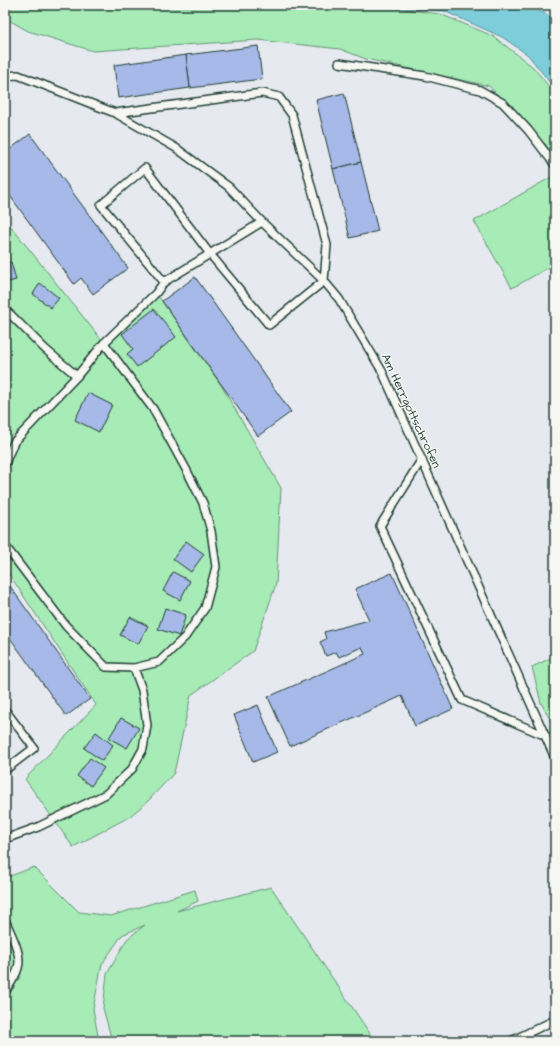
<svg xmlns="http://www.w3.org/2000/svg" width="560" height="1046" font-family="'Architects Daughter',sans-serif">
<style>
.green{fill:#a7ebb6;stroke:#639475}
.water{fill:#7dcdda;stroke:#579398}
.building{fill:#a7b9e8;stroke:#1f3d34}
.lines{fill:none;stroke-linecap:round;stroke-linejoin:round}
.lane-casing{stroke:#1f3d34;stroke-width:10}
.lane{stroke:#f6f6f2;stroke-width:7}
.labels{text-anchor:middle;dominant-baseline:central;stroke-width:3;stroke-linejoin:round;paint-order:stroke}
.street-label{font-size:12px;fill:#1f3d34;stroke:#f6f6f2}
</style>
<rect width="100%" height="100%" fill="#e6eaf0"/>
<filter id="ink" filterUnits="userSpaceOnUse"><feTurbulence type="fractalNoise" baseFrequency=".025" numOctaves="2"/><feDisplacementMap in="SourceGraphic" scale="8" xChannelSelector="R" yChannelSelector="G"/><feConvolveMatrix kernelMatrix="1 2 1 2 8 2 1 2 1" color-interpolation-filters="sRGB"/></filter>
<g filter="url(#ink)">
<g class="green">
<polygon points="5,5 85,5 89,7 381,6 440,14 493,36 533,67 555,94 555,159 546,145 489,86 366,59 340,49 258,40 93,51 28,31 5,18"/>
<polygon points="555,175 555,264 512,288 474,221"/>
<polygon points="5,219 104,343 156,293 221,385 281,488 276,584 253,651 191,695 174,773 148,801 129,817 73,847 25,779 96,705 5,568"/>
<polygon points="555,656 555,728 541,703 532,667"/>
<polygon points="34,867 79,912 111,916 195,890 198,901 177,911 271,887 375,1041 112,1041 103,1008 107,974 127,939 145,925 122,935 102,964 93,1009 99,1041 5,1041 5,878"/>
</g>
<polygon class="water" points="367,5 529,5 553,18 555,20 555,89 528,55 502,37 444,11"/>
<g class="building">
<polygon points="258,46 262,79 190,88 186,55"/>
<polygon points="186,55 190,88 118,98 114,65"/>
<polygon points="344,93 361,162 333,169 316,100"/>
<polygon points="30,134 128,268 93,294 81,278 74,284 5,189 5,153"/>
<polygon points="361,162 378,231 350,238 333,169"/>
<polygon points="11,262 16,280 5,283 5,263"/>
<polygon points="195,277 291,412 258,436 162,301"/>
<polygon points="40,283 59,298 51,308 33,294"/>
<polygon points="154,309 176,337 137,367 127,354 133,349 122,334"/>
<polygon points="88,393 112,405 99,432 75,420"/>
<polygon points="186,541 204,554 191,572 173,559"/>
<polygon points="173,572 190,581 180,600 163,591"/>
<polygon points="392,573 453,709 415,726 402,696 290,746 268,697 365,654 362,647 339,657 336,652 326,656 320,642 326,639 324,632 369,620 355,589"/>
<polygon points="5,579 90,699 66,716 5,631"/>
<polygon points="165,608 186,615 179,636 158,629"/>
<polygon points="130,617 148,626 138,644 120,635"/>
<polygon points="258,705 277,752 253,762 234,715"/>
<polygon points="121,718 139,728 127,748 109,738"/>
<polygon points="96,732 113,745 102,761 84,748"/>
<polygon points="90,758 104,768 91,786 77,776"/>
</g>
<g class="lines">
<defs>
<g id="lane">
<polyline points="339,63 425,76 480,90 503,103 528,130 555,165"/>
<polyline points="5,76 18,75 115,113 176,148 229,187 262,222 324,281 339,299 382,371 555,758"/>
<polyline points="115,113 262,93 279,97 292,115 327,245 324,281 269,325 210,254 145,168 101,205 164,282"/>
<polyline points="5,310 11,315 45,349 77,376"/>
<polyline points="422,459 380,526 462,700 546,736"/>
<polyline points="5,463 14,442 77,376 104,343 156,293 164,282 262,222"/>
<polyline points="5,544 6,547 66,626 106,667 134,668 159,662 185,637 205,608 216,567 211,531 203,503 187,471 153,409 104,343"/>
<polyline points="5,710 34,748 5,770"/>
<polyline points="5,839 38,827 106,794 132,769 143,749 147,725 142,690 134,668"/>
<path d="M5,920C10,932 19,948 19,961C19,972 11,983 5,992"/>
<polyline points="511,1041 555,1020"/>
</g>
</defs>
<use href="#lane" class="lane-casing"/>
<use href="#lane" class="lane"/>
</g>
</g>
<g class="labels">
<g class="street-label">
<text transform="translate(411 411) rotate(65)">Am Herrgottschrofen</text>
</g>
</g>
<rect width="560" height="1046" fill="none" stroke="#f6f6f2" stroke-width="20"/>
<rect x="10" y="10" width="540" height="1026" fill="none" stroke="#1f3d34" stroke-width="1.5" filter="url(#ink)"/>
</svg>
